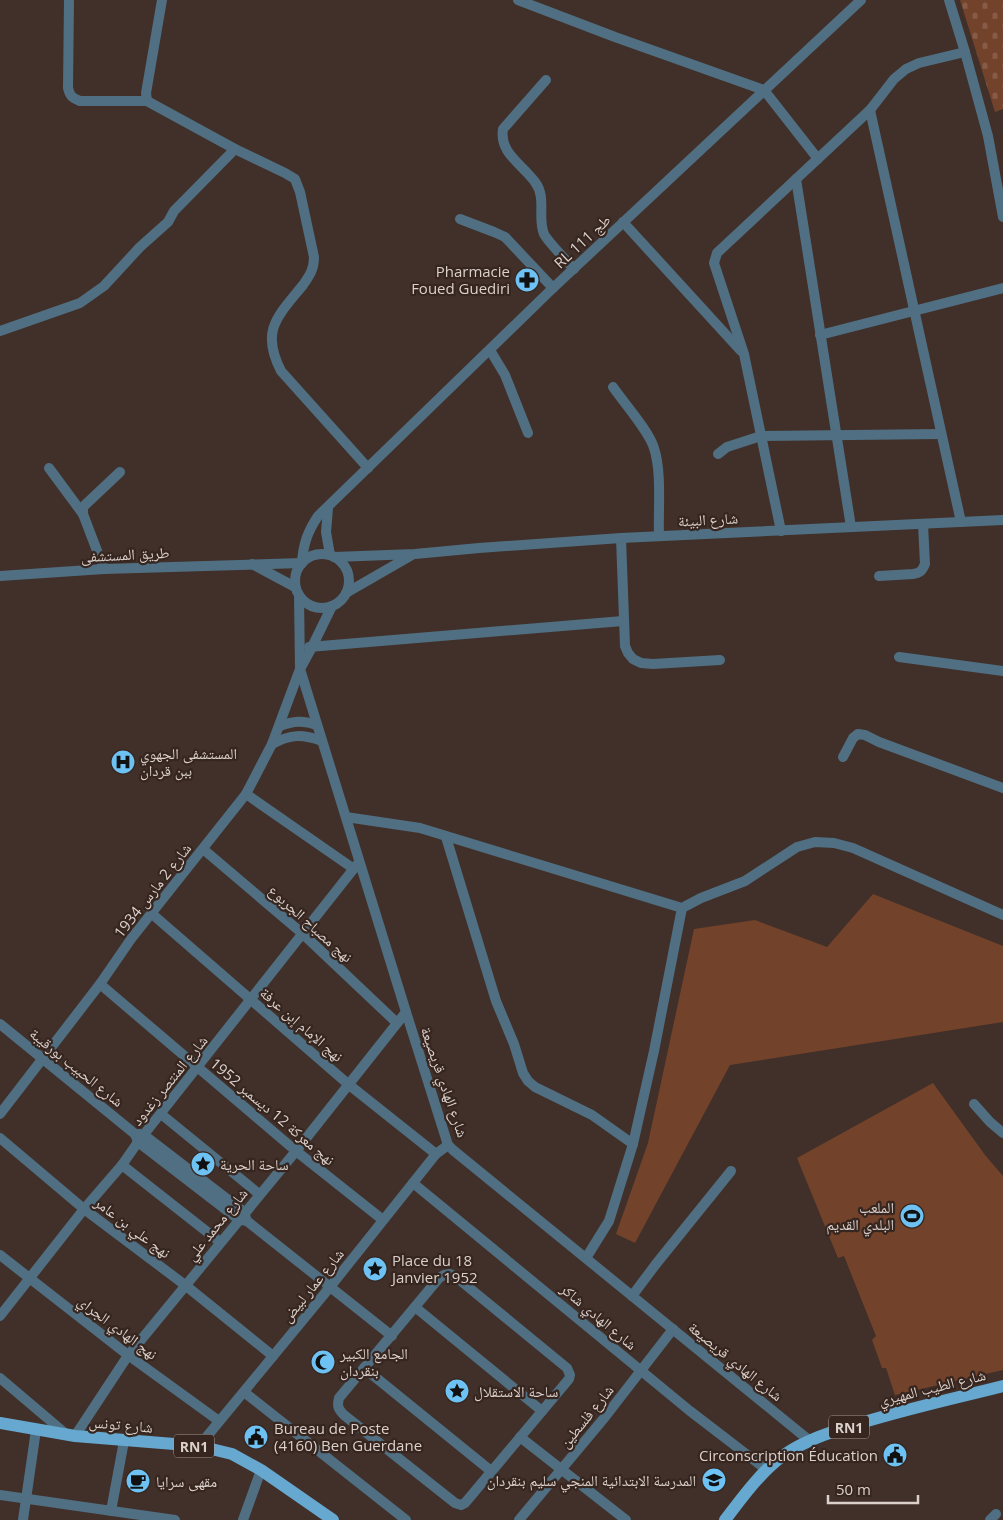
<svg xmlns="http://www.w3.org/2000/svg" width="1003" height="1520" font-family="'Open Sans','Noto Naskh Arabic',sans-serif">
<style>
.grass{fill:#73422a}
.cemetery{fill:url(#cemetery-stones)}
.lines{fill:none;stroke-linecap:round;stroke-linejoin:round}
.minor{stroke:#506f82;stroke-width:10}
.tertiary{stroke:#506f82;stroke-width:10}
.primary{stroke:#66a8cf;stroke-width:12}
.labels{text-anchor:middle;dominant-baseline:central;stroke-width:4.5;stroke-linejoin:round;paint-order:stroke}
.shield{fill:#36261f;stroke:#aa9d98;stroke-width:1}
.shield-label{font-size:14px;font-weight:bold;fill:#dbd0cc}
.street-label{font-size:15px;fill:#dbd0cc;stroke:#36261f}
.poi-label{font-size:15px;fill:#dbd0cc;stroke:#36261f;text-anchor:start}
</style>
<defs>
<pattern id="cemetery-stones" width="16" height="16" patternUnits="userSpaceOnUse" patternTransform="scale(1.25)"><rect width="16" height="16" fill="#73422a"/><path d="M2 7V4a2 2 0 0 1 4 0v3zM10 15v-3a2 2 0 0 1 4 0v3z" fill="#865c48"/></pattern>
</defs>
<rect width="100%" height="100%" fill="#403029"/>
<g class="grass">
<polygon points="873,894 1003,946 1003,1022 730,1065 635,1243 616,1234 648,1143 694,929 755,920 827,947"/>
<polygon points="933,1083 985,1155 1003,1176 1003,1370 895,1395 886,1368 882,1368 872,1340 876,1336 844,1256 838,1258 797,1158"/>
</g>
<polygon class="cemetery" points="960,0 1003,0 1003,109 995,112"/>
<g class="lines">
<g class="minor">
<path d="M69,0L68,88C70,96 72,98 80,101H147L235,149L285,173L295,179L300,192L314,257C314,269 310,275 303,285C278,316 260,330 281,371L368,468"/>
<polyline points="518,0 615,37 764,90 818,159"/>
<path d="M546,80L503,129C499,153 522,164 535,182C547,198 537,217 544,234C548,242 567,261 574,269"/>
<polyline points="147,101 146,93 162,0"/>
<polyline points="870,110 961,522"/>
<polyline points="796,179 851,527"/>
<polyline points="460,219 494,232 505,237 553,288"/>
<polyline points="623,222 741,351"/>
<polyline points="0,331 80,303 104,286 140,247 168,222 174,211 235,149"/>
<polyline points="820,335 1003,288"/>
<polyline points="490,350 505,375 528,433"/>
<path d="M613,387C624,403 649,431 654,448C662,472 658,511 659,536"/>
<polyline points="718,454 727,447 761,436 941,434"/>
<polyline points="49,468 83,514"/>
<polyline points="781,531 744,354 714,263 717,253 870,110 894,79 906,69 919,63 965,52"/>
<polyline points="621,538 625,646 628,653 633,659 641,663 653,664 720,660"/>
<polyline points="252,564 295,587"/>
<polyline points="104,569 83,514 83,508 85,505 120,472"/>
<polyline points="0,576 104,569 302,563"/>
<path d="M879,576L913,574C920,573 922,571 925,564L923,524"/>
<polyline points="299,595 300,669 406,1012 448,1145 453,1150 810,1441"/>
<polyline points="309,647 623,621"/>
<polyline points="899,657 1003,671"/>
<path d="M280,726C293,721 303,720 317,725"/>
<path d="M272,744C291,734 302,734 322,741"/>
<polyline points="843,757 853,738 858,734 865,735 879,742 1003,788"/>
<polyline points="246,794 354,869"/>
<polyline points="346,817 420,828 682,908 701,898 745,881 797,847 815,842 834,843 853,848 1003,915"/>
<polyline points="446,837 496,1001 514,1044 523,1073 528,1081 535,1087 592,1115 633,1144"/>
<polyline points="203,849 303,934 397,1023"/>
<polyline points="151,913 348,1084 436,1154"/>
<polyline points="100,984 296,1151 383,1220"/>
<polyline points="0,1024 135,1134 138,1142 238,1219 247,1221 392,1336"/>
<polyline points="974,1104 990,1122 1003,1133"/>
<polyline points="0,1114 100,984 131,939 246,794 272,744 300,669 312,647 332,606"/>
<polyline points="161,1114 259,1194"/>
<polyline points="139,1134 144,1135 244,1212 246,1218"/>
<polyline points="0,1138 84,1209 185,1285 273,1356"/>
<polyline points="122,1165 220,1242"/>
<polyline points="413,1183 690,1411 767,1470"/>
<polyline points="0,1255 128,1355 219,1421"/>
<polyline points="586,1258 609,1221 633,1144 654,1051 682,908"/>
<path d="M450,1274L456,1277L567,1368L570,1375L569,1379L465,1503L461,1505L455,1503L344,1415C338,1409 337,1406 339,1398L439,1278L444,1275Z"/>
<polyline points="632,1296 656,1264 731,1171"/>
<polyline points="415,1307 542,1411"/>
<polyline points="0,1316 84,1209 122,1165 138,1142 359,862"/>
<polyline points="364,1368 491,1471"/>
<polyline points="0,1378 66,1434"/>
<polyline points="244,1392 406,1520"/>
<polyline points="75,1436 127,1357 296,1151 406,1012"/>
<polyline points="520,1437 626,1520"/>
<polyline points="199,1446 330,1287 436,1154 448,1145"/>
<polyline points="0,1495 175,1520"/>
<polyline points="111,1511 124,1441"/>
<polyline points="23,1520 36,1430"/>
<polyline points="243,1520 261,1470"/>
<polyline points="519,1520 605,1417 673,1329"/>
<polyline points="990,1520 996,1514"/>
</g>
<g class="tertiary">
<polyline points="949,0 965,52 988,136 1003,217"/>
<polyline points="328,508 326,532 330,555"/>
<circle cx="322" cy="581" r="27"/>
<polyline points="334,557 415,554 479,548 621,538 1003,520"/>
<path d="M302,563C303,544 308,531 318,516L553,288L861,0"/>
<polyline points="346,593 412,555"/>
</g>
<g class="primary">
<polyline points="0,1423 75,1436 199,1446 232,1454 261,1470 333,1520"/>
<path d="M725,1520C742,1498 761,1471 784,1455C804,1441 828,1433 851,1426C901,1410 952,1399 1003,1386"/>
</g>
</g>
<defs>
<symbol id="pharmacy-disc" viewBox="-11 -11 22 22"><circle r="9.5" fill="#6dc2f3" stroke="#36261f"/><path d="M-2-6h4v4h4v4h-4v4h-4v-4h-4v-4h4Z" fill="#111"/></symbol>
<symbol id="hospital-disc" viewBox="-11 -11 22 22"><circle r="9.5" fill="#6dc2f3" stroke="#36261f"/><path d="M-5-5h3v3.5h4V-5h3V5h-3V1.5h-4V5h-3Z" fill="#111"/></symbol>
<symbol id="sight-disc" viewBox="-11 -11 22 22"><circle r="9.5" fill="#6dc2f3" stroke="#36261f"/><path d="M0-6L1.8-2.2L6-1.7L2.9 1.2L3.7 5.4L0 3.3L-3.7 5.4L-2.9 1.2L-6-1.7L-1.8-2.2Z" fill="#111"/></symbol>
<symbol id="stadium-disc" viewBox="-11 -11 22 22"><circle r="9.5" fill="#6dc2f3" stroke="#36261f"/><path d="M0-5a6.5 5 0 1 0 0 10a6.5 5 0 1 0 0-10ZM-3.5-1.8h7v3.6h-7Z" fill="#111"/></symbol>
<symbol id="mosque-disc" viewBox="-11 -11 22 22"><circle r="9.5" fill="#6dc2f3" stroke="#36261f"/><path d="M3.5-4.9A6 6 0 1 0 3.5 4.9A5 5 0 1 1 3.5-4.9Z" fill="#111"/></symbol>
<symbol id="civic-disc" viewBox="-11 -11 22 22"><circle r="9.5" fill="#6dc2f3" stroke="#36261f"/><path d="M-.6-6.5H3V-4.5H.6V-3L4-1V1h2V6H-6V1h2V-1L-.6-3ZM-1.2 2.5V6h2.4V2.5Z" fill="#111"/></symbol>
<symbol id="school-disc" viewBox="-11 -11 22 22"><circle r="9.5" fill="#6dc2f3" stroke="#36261f"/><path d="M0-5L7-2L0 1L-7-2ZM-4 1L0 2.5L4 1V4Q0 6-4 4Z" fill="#111"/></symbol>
<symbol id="cafe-disc" viewBox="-11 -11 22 22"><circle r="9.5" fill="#6dc2f3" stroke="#36261f"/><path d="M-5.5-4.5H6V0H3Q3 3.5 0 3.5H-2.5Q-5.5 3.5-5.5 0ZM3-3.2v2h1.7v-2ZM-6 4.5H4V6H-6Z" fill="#111"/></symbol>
</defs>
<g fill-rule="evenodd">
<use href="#pharmacy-disc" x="513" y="266" width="28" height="28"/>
<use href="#hospital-disc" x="109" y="748" width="28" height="28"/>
<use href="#sight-disc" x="189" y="1150" width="28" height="28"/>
<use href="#stadium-disc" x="898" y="1202" width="28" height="28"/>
<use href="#sight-disc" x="361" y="1255" width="28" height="28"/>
<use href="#mosque-disc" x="309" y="1348" width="28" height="28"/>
<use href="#sight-disc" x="443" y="1377" width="28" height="28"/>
<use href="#civic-disc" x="242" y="1423" width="28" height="28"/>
<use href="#civic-disc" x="881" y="1441" width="28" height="28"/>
<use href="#school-disc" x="700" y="1466" width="28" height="28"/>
<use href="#cafe-disc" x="124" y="1467" width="28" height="28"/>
</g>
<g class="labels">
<g class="shield">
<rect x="829" y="1415.5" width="40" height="23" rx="4"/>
<rect x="174" y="1434.5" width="40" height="23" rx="4"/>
</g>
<g class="shield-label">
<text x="849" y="1427">RN1</text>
<text x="194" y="1446">RN1</text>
</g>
<g class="street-label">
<text transform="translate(582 241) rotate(-43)">RL طج 111</text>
<text transform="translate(708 519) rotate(-3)">شارع البيئة</text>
<text transform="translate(125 554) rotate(-3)">طريق المستشفى</text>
<text transform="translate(152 890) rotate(-52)">شارع 2 مارس 1934</text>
<text transform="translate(311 923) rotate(42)">نهج مصباح الجربوع</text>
<text transform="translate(302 1024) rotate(41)">نهج الإمام إبن عرفة</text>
<text transform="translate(77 1067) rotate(39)">شارع الحبيب بورقيبة</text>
<text transform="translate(169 1080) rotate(-51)">شارع المنتصر زغدود</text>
<text transform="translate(445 1082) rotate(71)">شارع الهادي قريصيعة</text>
<text transform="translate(273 1111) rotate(40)">نهج معركة 12 ديسمبر 1952</text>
<text transform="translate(216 1224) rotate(-51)">شارع محمد علي</text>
<text transform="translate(133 1227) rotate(37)">نهج علي بن عامر</text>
<text transform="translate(312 1285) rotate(-51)">شارع عمار لبيض</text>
<text transform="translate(599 1316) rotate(40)">شارع الهادي شاكر</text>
<text transform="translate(118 1327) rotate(37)">نهج الهادي الجراي</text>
<text transform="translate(736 1361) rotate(39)">شارع الهادي قريصيعة</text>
<text transform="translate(932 1387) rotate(-14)">شارع الطيب المهيري</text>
<text transform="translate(586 1416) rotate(-51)">شارع فلسطين</text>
<text transform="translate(121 1424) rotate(5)">شارع تونس</text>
</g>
<g class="poi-label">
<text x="510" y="271" text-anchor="end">Pharmacie<tspan x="510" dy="17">Foued Guediri</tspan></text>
<text x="140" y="753">المستشفى الجهوي<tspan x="140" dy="17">ببن قردان</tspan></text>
<text x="220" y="1164">ساحة الحرية</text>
<text x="894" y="1207" text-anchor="end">الملعب<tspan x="894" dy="17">البلدي القديم</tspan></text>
<text x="392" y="1260">Place du 18<tspan x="392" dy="17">Janvier 1952</tspan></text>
<text x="340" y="1353">الجامع الكبير<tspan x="340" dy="17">بنقردان</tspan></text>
<text x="474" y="1391">ساحة الاستقلال</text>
<text x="274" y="1428">Bureau de Poste<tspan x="274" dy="17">(4160) Ben Guerdane</tspan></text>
<text x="878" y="1455" text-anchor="end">Circonscription Éducation</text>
<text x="696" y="1480" text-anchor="end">المدرسة الابتدائية المنجي سليم بنقردان</text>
<text x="156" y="1481">مقهى سرايا</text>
</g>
</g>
<path d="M828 1495v8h90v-8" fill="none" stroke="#dbd0cc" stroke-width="2.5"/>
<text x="836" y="1495" font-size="15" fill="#dbd0cc" stroke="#36261f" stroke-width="4" paint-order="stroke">50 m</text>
</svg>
